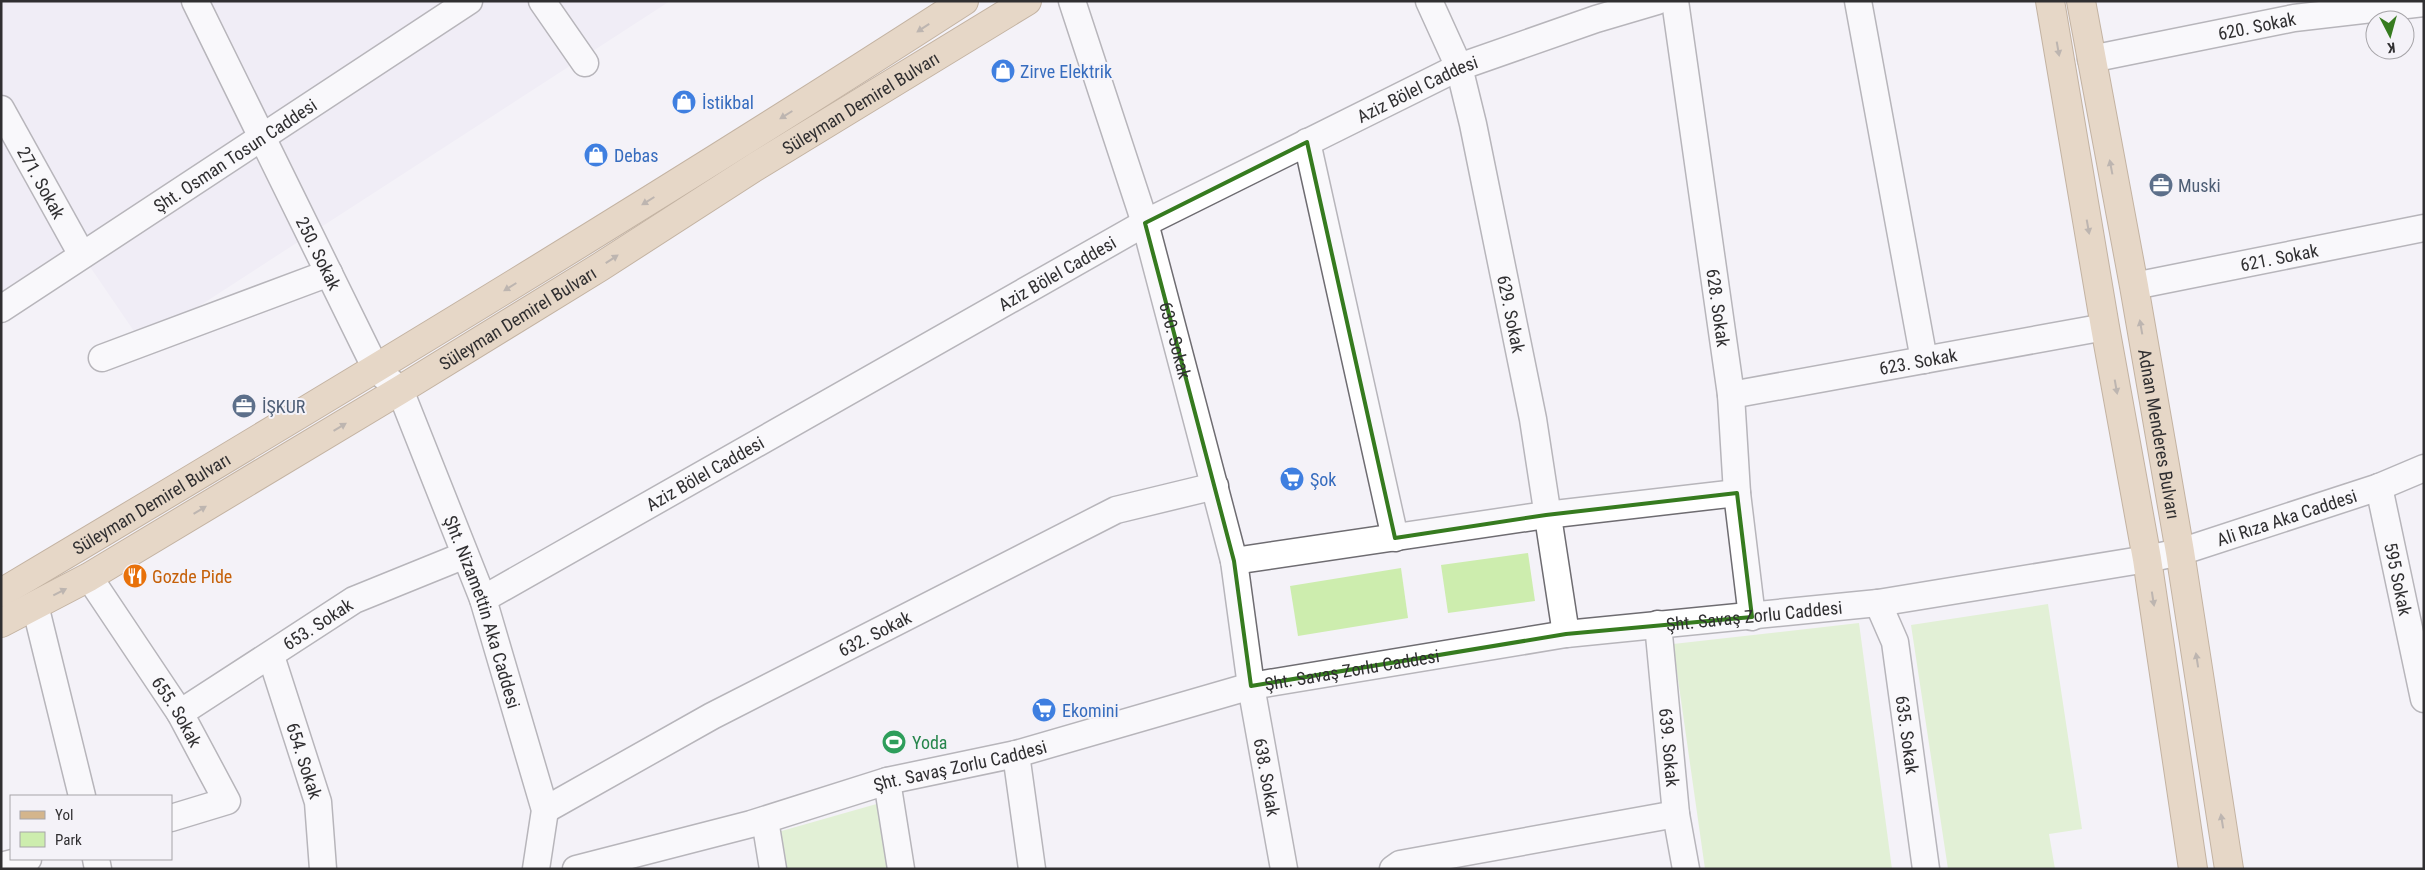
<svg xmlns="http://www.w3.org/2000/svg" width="2425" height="870" font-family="'Roboto Condensed',sans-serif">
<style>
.built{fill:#ebe6f3}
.green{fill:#cdedae}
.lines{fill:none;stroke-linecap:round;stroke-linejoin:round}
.minor-casing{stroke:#6e6c71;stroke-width:29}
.major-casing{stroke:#88663a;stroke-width:30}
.minor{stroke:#fff;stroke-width:26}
.major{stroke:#d4b58c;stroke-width:28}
.oneway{fill:#7a6b5a}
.marked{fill:none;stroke:#367b1f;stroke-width:4;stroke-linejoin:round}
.labels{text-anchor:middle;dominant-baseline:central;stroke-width:4;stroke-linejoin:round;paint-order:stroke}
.street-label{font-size:18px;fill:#302f31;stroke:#f4f2f8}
.shop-label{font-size:18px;fill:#366cbe;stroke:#f4f2f8;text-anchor:start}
.service-label{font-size:18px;fill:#4e5e75;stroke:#f4f2f8;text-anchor:start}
.food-label{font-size:18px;fill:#c56008;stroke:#f4f2f8;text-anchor:start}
.leisure-label{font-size:18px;fill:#27864d;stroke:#f4f2f8;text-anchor:start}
</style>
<rect width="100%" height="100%" fill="#f4f2f8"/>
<polygon class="built" points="1,1 670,1 142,343 82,255 1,308"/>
<g class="green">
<polygon points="1528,553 1535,601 1448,613 1441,565"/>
<polygon points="1401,568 1408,618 1298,636 1290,586"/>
<polygon points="2048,604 2082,829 2049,834 2055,869 1948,869 1911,625"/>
<polygon points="1859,623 1892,869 1705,869 1673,644"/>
<polygon points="880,803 891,869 783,869 778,832"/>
</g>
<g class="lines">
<defs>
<g id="minor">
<path id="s1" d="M195,1L376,369L400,390L483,599L545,810L536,869"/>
<polyline points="542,1 585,63"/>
<path id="s2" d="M1072,1L1145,223L1234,561L1251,686L1284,869"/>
<path id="s3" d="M1429,1L1459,67L1473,124L1533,419L1566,634"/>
<path id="s4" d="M1675,1L1731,395L1737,493L1752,617"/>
<polyline points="1858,1 1924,360"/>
<path id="s5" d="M2091,59L2294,18L2424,3"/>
<path id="s6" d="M1,109L82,255"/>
<polyline points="1307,142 1395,538"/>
<path id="s7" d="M2134,286L2424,228"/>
<path id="s8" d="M1,309L469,1"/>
<polyline points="102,358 329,273"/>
<path id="s9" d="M1731,395L2105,327"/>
<path id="s10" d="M2379,487L2424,699"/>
<polyline points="1234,561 1546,515 1737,493"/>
<path id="s11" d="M89,577L180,713L227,801L171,818"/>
<path id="s12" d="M483,599L1145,223L1459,67L1596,19L1657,1"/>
<path id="s13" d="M1878,603L1895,642L1926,869"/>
<polyline points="35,605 82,796"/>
<path id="s14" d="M1658,624L1676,814L1686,869"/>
<path id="s15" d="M271,656L318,802L323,869"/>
<path id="s16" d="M180,713L354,600L465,555"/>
<polyline points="1016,754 1032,869"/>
<polyline points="887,781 901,869"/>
<path id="s17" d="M545,810L712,716L1116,510L1215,486"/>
<polyline points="765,820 773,869"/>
<polyline points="96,859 98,869"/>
<polyline points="1,866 28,859"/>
<path id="s18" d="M576,869L751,824L887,781L1016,754L1251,686L1566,634L1878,603L2147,559L2180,552L2379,487L2424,468"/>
<polyline points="1393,869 1400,864 1676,814"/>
</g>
<g id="major">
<polyline points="2050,1 2105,327 2147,559 2193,869"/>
<path id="s19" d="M2081,1L2134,286L2180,552L2229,869"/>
<path id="s20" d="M1,593C325,400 647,206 964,1"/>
<path id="s21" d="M1,623L89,577L400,390L600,267L755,167L1027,1"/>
</g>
</defs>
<use href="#minor" class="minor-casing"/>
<use href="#major" class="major-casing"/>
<use href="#minor" class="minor"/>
<use href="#major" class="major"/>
</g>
<defs><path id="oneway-solid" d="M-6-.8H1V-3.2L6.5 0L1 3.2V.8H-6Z" transform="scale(1.25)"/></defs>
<g class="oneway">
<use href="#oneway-solid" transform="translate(923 28) rotate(147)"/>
<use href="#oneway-solid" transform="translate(2058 49) rotate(80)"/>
<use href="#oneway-solid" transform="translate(786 115) rotate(148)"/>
<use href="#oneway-solid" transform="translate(2111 167) rotate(-101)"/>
<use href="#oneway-solid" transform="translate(648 201) rotate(148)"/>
<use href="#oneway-solid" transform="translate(2088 227) rotate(80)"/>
<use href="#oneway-solid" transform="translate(612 259) rotate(-33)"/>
<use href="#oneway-solid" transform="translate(510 287) rotate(148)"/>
<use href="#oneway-solid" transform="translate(2141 327) rotate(-100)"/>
<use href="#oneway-solid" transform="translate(2116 387) rotate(80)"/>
<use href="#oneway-solid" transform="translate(340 427) rotate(-31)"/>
<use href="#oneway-solid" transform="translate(200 510) rotate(-31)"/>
<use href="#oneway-solid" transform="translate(60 592) rotate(-27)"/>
<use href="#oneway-solid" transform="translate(2153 599) rotate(81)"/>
<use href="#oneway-solid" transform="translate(2197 660) rotate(-99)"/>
<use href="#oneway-solid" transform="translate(2222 821) rotate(-99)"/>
</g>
<path d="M0 0H2425V870H0ZM1307,142L1395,538L1546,515L1737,493L1752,617L1566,634L1251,686L1234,561L1145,223Z" fill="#f4f2f8" fill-opacity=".55" fill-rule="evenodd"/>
<path class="marked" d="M1307,142L1395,538L1546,515L1737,493L1752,617L1566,634L1251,686L1234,561L1145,223Z"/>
<defs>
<symbol id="shop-disc" viewBox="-11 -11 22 22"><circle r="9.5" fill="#3f7fe0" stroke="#f4f2f8"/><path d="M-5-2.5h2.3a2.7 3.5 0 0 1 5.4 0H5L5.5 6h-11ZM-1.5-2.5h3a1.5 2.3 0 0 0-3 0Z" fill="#fff"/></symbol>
<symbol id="office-disc" viewBox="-11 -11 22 22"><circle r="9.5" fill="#5c6f8a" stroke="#f4f2f8"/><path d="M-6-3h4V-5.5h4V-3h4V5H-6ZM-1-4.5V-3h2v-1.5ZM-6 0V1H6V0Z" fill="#fff"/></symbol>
<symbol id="supermarket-disc" viewBox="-11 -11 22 22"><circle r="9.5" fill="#3f7fe0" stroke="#f4f2f8"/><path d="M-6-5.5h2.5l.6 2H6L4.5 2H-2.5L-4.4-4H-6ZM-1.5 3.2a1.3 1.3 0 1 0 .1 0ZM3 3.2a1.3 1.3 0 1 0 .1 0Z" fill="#fff"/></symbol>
<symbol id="restaurant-disc" viewBox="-11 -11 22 22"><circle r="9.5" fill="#e8710a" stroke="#f4f2f8"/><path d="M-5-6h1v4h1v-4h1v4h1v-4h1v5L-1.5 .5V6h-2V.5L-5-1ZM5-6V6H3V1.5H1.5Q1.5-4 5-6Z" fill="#fff"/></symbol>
<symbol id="stadium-disc" viewBox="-11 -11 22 22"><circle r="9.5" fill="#2e9e5b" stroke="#f4f2f8"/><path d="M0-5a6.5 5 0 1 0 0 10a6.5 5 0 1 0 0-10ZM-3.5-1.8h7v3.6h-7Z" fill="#fff"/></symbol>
</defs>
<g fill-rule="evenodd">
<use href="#shop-disc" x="989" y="57" width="28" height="28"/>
<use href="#shop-disc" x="670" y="88" width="28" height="28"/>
<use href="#shop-disc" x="582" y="141" width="28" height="28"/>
<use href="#office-disc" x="2147" y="171" width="28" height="28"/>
<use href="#office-disc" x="230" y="392" width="28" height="28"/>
<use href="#supermarket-disc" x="1278" y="465" width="28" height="28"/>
<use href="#restaurant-disc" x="121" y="562" width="28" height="28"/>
<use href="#supermarket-disc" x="1030" y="696" width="28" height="28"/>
<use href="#stadium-disc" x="880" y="728" width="28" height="28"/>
</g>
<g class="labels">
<g class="street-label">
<text stroke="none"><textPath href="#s5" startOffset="169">620. Sokak</textPath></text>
<text stroke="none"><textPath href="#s12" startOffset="1065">Aziz Bölel Caddesi</textPath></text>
<text stroke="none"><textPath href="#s21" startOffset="1005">Süleyman Demirel Bulvarı</textPath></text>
<text stroke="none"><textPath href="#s8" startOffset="280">Şht. Osman Tosun Caddesi</textPath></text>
<text stroke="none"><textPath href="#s6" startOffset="84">271. Sokak</textPath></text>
<text stroke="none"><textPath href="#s1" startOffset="281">250. Sokak</textPath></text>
<text stroke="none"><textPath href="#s7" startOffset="148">621. Sokak</textPath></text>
<text stroke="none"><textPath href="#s12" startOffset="660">Aziz Bölel Caddesi</textPath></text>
<text stroke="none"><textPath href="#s4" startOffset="310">628. Sokak</textPath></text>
<text stroke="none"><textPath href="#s3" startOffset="325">629. Sokak</textPath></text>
<text stroke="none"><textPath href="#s21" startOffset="600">Süleyman Demirel Bulvarı</textPath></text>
<text stroke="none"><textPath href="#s2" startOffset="355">630. Sokak</textPath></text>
<text stroke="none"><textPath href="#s9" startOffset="190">623. Sokak</textPath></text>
<text stroke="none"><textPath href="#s19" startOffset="440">Adnan Menderes Bulvarı</textPath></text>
<text stroke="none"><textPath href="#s12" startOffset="255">Aziz Bölel Caddesi</textPath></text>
<text stroke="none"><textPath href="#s20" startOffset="175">Süleyman Demirel Bulvarı</textPath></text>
<text stroke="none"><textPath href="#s18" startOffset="1751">Ali Rıza Aka Caddesi</textPath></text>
<text stroke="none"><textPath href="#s10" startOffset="94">595 Sokak</textPath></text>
<text stroke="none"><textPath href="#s1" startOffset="679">Şht. Nizamettin Aka Caddesi</textPath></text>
<text stroke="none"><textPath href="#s18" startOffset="1208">Şht. Savaş Zorlu Caddesi</textPath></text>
<text stroke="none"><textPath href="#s16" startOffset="164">653. Sokak</textPath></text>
<text stroke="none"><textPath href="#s17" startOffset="374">632. Sokak</textPath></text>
<text stroke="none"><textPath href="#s18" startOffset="802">Şht. Savaş Zorlu Caddesi</textPath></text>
<text stroke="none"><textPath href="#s11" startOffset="161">655. Sokak</textPath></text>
<text stroke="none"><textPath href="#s13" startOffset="136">635. Sokak</textPath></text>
<text stroke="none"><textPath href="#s14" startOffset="124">639. Sokak</textPath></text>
<text stroke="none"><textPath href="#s15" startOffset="110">654. Sokak</textPath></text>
<text stroke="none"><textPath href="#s18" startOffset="398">Şht. Savaş Zorlu Caddesi</textPath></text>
<text stroke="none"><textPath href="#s2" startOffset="802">638. Sokak</textPath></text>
</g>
<g class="shop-label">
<text x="1020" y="71">Zirve Elektrik</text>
<text x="702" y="102">İstikbal</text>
<text x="614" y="155">Debas</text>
<text x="1310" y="479">Şok</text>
<text x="1062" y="710">Ekomini</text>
</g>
<g class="service-label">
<text x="2178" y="185">Muski</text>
<text x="262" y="406">İŞKUR</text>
</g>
<g class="food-label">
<text x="152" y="576">Gozde Pide</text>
</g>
<g class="leisure-label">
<text x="912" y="742">Yoda</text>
</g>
</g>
<rect width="2425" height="870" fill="none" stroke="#302f31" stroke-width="5"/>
<rect x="10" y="795" width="162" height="65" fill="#f4f2f8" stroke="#a6a4a8"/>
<rect x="20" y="811" width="25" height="8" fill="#d4b58c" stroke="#a6a4a8"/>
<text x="55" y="820" font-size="15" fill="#302f31">Yol</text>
<rect x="20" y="832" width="25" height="15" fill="#cdedae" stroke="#a6a4a8"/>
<text x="55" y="845" font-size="15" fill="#302f31">Park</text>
<g transform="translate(2390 35) rotate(174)"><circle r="24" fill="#f4f2f8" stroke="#a6a4a8"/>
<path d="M0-4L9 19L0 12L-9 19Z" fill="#367b1f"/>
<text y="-8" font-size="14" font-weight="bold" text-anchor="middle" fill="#302f31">K</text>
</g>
</svg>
